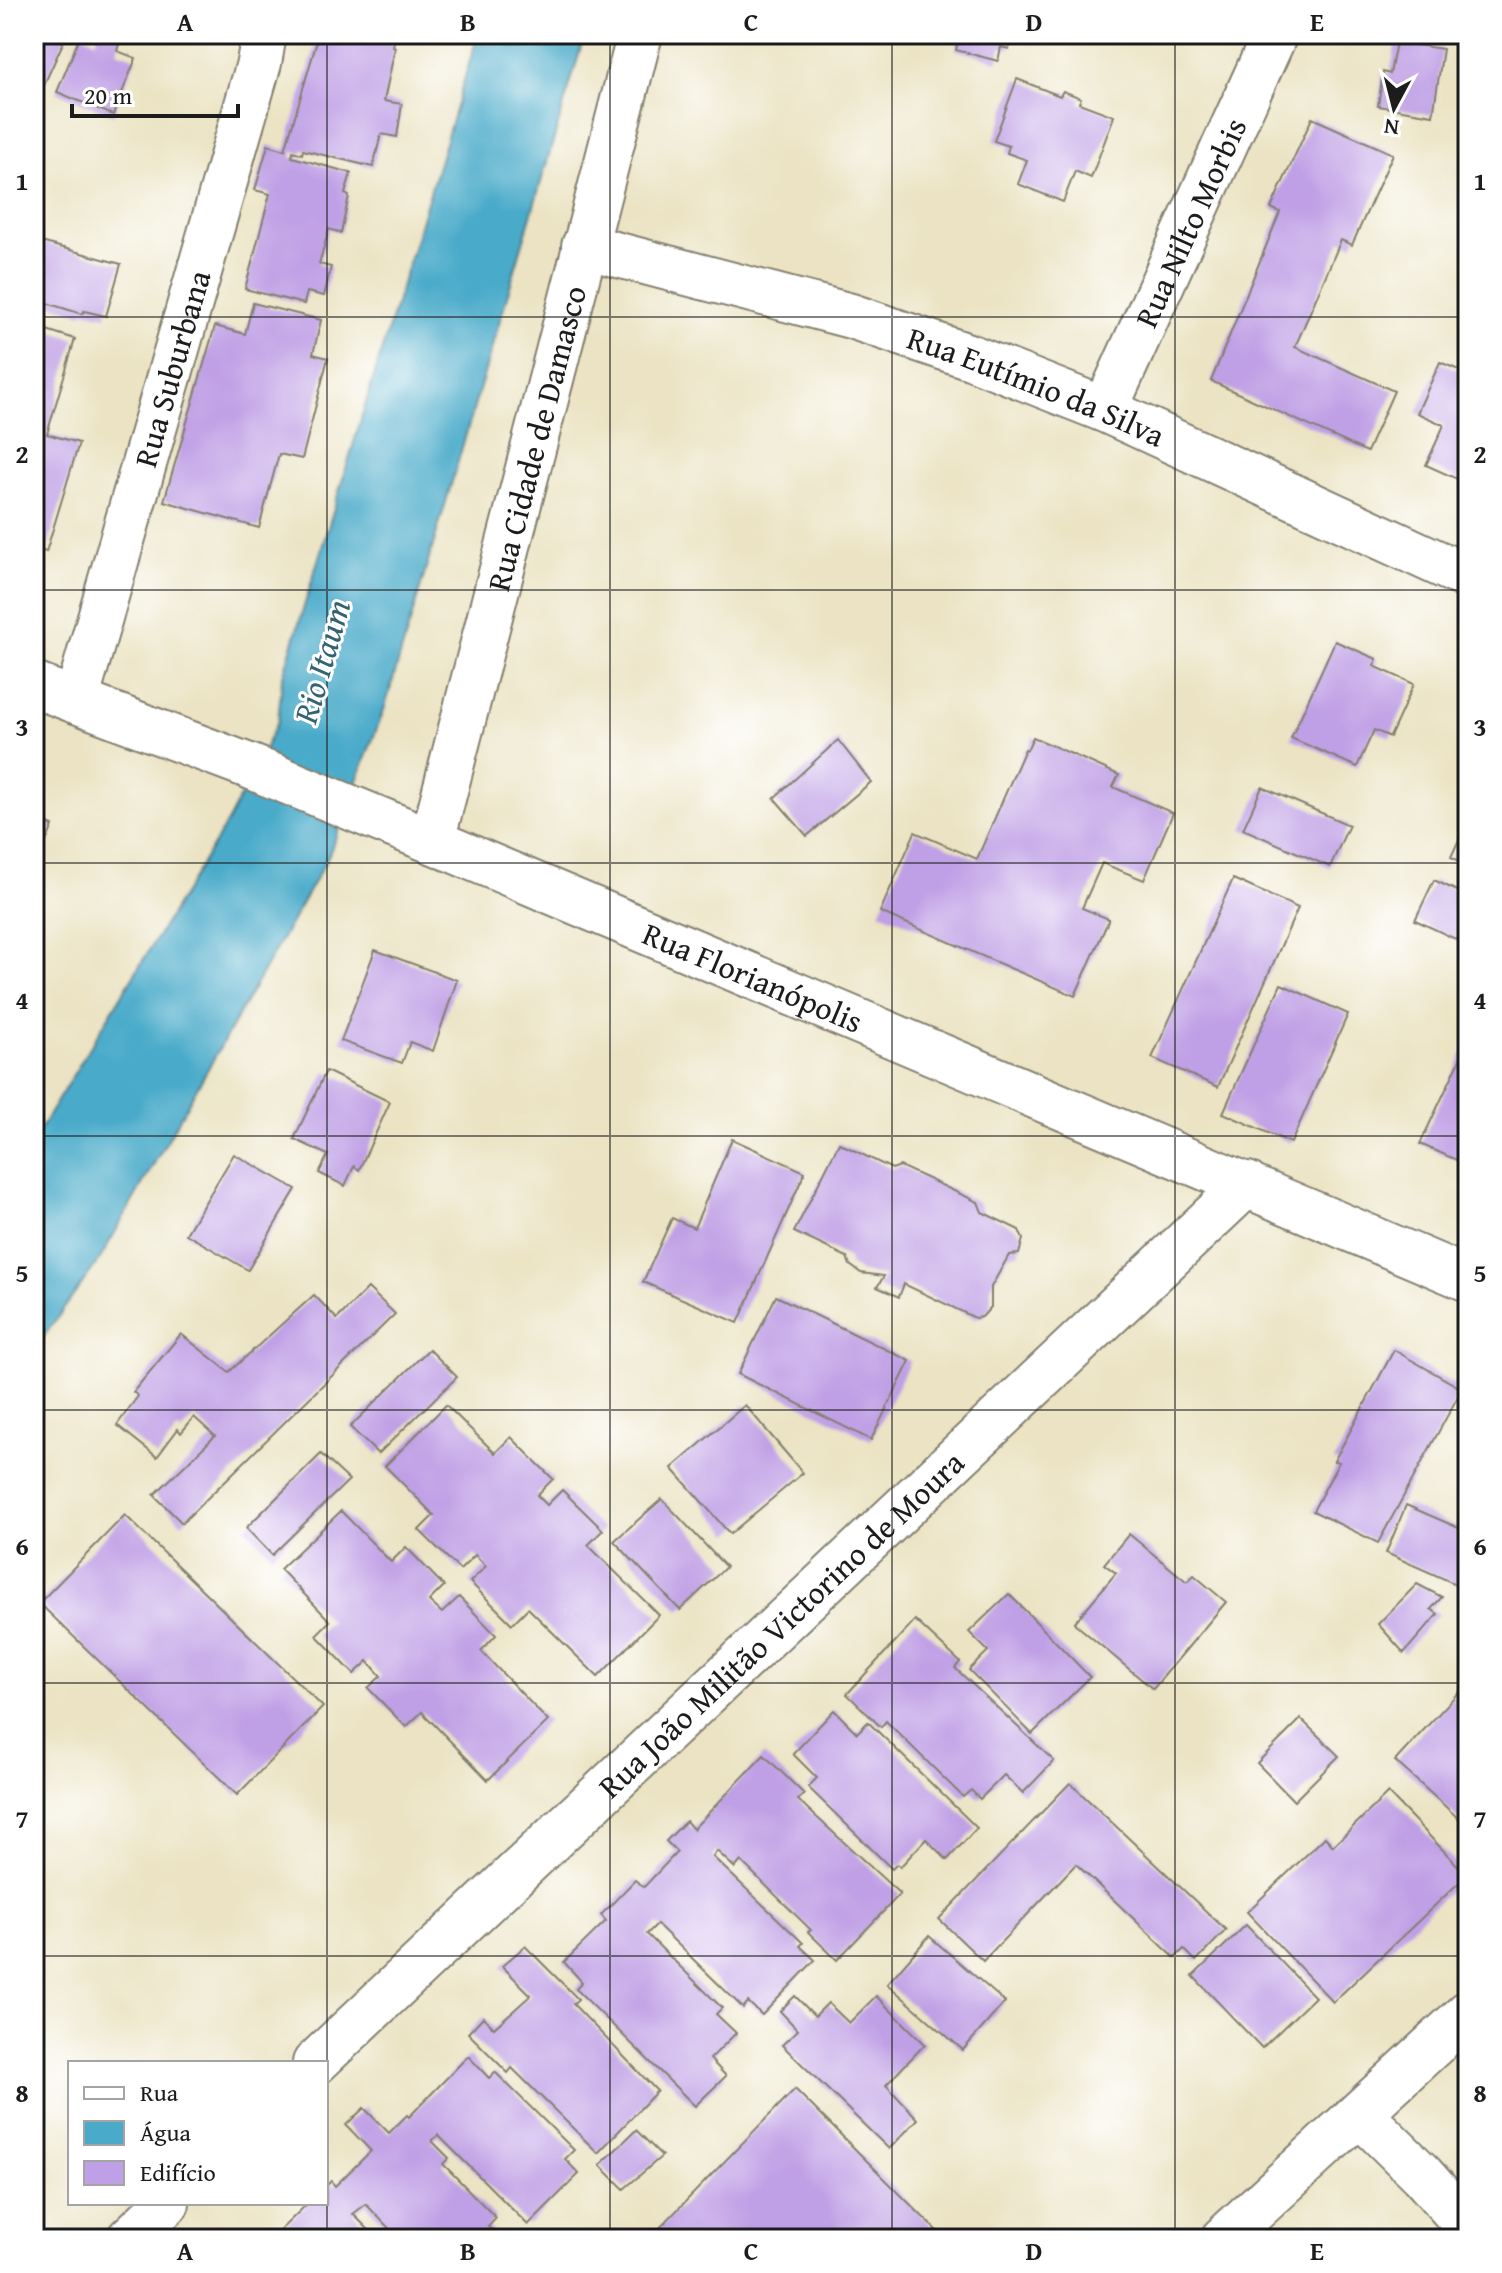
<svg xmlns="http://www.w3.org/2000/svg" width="1502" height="2273" font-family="'Gentium Book Plus',serif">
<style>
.water{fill:#4aaac9;stroke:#336372;stroke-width:2}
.building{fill:#bf9fe5}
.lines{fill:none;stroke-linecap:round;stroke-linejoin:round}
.minor-casing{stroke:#848070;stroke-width:48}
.major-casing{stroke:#848070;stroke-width:48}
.minor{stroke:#fff;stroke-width:44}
.major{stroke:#fff;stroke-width:44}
.grid{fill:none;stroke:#1c1c1c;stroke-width:2;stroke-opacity:0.55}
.labels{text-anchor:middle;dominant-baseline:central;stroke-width:6;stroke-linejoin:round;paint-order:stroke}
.street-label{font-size:32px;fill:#1c1c1c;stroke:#fff}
.water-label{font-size:34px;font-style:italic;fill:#336372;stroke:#fff}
.neatline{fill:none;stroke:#1c1c1c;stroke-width:3}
.grid-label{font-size:26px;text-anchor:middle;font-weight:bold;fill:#1c1c1c}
</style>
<rect width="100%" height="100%" fill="#fff"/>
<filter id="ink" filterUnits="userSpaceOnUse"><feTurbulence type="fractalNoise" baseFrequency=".0125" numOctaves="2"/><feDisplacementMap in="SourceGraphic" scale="16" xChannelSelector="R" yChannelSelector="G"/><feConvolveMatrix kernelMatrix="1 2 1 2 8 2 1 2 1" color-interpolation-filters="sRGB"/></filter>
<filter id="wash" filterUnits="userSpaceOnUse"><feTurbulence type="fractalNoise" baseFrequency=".006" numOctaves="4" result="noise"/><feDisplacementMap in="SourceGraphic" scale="32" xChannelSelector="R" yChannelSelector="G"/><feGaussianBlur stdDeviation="1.8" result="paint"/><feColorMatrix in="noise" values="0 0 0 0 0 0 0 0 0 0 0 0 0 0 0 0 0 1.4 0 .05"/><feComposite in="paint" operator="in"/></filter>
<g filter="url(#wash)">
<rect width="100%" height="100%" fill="#ebe3c3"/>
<polygon class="water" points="478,34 585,34 385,707 328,857 100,1259 34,1350 34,1139 229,819 278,721 282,679"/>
<g id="blocks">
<g class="building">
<polygon points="34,34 67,34 34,107"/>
<polygon points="81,34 96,41 98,34 122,34 117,51 136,58 113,115 57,92"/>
<polygon points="319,34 395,34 393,47 395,48 384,101 402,104 397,137 381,134 373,167 303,150 302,154 293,151 292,157 351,173 345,194 349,196 341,233 329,229 319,264 331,267 324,296 307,292 304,304 245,289 270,194 255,190 268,145 285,150"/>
<polygon points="959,34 1013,34 1009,49 1001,47 998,61 956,50"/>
<polygon points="1396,42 1443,49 1433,115 1378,106 1383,72 1390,74"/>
<polygon points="1017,79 1060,96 1063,91 1081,98 1079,103 1114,116 1091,178 1075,171 1063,202 1018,184 1027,160 1007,153 1009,146 994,141"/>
<polygon points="1312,118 1393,154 1352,245 1341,240 1295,347 1394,391 1367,452 1211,381 1280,212 1271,208"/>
<polygon points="34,240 121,264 106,316 84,311 82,314 34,299"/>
<polygon points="253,303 321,320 313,354 328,358 302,459 279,454 259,528 164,501 215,326 245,334"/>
<polygon points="34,326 75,339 47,434 79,443 46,552 34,548"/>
<polygon points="1440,362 1468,374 1466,483 1426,465 1444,425 1417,413"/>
<polygon points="1335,641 1377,659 1374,666 1414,684 1390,737 1374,730 1357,767 1291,738"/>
<polygon points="1033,737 1119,775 1113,787 1173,813 1144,880 1102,863 1082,908 1109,919 1075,996 880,912 915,832 977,859 1025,749 1027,750"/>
<polygon points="838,740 871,782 807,836 774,798"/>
<polygon points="1262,787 1349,825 1330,867 1243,829"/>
<polygon points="34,818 53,826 34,869"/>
<polygon points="1468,820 1468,865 1451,857"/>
<polygon points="1233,879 1298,908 1218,1087 1152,1058"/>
<polygon points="1434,880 1468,896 1468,945 1415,920"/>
<polygon points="375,950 457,980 433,1051 410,1042 402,1063 341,1041"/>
<polygon points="1281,984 1348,1014 1291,1143 1223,1113"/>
<polygon points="1468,1043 1468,1165 1420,1144"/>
<polygon points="326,1071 390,1102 359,1170 354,1166 345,1186 319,1173 328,1155 294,1139"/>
<polygon points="732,1139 805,1172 738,1323 643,1282 672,1218 694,1228"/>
<polygon points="839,1143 892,1169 900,1166 978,1202 982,1212 1019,1230 1023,1239 1019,1254 1009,1255 991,1287 991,1307 982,1317 975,1318 904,1284 899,1297 877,1287 884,1276 861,1273 850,1265 847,1257 794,1232"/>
<polygon points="234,1154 296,1189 248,1270 186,1234"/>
<polygon points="368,1288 395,1314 182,1523 154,1495 215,1436 194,1417 181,1433 178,1429 157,1457 117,1425 138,1396 133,1392 181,1334 229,1372 314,1295 337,1319"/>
<polygon points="776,1296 910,1361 871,1440 738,1374"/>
<polygon points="429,1349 457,1377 378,1454 350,1427"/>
<polygon points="1394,1350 1462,1389 1378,1543 1313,1511 1339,1462 1334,1461"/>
<polygon points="446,1405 495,1453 511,1437 553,1479 537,1495 547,1505 562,1490 603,1530 588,1545 659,1615 598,1677 528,1608 512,1624 470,1582 486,1566 475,1555 460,1570 419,1530 434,1515 385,1466"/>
<polygon points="745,1405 803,1473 730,1534 672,1468"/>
<polygon points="321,1454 349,1480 272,1555 246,1528"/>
<polygon points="662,1499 726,1567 680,1610 614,1541"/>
<polygon points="1406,1505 1468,1532 1468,1567 1460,1586 1386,1553"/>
<polygon points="341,1511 391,1562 406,1547 444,1586 429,1601 442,1613 459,1597 496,1635 481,1651 548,1721 488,1780 422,1712 406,1727 368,1688 381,1676 368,1661 354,1674 316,1635 330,1621 280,1569"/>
<polygon points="125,1515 323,1707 237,1795 39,1603"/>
<polygon points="1129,1534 1187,1582 1194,1575 1226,1602 1153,1689 1074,1623 1116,1573 1104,1564"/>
<polygon points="1417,1584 1442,1597 1431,1609 1438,1614 1404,1653 1378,1624"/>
<polygon points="1009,1594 1090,1677 1032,1734 969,1670 988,1651 969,1632"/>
<polygon points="915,1620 960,1662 955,1668 1054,1761 1023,1793 1004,1775 980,1799 971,1790 963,1797 886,1721 881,1727 847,1694"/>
<polygon points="1468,1682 1468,1827 1395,1761"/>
<polygon points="834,1710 857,1733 868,1722 977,1828 947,1860 926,1839 900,1867 897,1864 892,1869 808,1787 817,1778 793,1754"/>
<polygon points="1301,1719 1339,1756 1294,1801 1257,1763"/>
<polygon points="764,1755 804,1794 798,1800 900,1894 837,1960 808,1932 811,1930 741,1861 735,1868 717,1851 713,1857 803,1943 800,1946 815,1960 762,2015 748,2002 743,2008 657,1924 647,1934 722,2008 716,2014 736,2033 710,2059 726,2076 695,2106 576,1989 582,1982 564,1962 606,1921 601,1915 635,1880 644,1887 677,1852 666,1841 686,1821 693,1829"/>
<polygon points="1070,1783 1226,1930 1196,1961 1184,1949 1175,1958 1076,1864 983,1961 939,1919"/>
<polygon points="1388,1793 1467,1875 1333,2002 1247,1912 1325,1837 1333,1846"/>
<polygon points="1246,1925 1315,1997 1262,2048 1193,1976"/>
<polygon points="929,1936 1005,2002 963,2050 887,1984"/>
<polygon points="525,1946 578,1999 573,2004 657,2091 598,2153 512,2068 508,2073 468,2033 483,2017 494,2028 531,1995 502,1966"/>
<polygon points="795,1996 815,2016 828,2003 849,2023 876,1996 925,2044 886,2085 918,2119 889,2149 782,2045 798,2030 780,2011"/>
<polygon points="468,2056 489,2078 495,2072 574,2150 565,2159 579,2174 528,2225 438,2135 432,2141 449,2158 443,2164 496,2218 488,2227 500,2239 399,2239 366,2204 353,2214 378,2239 271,2239 308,2203 326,2203 326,2186 331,2181 335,2186 371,2151 346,2125 364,2108 389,2133 407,2115 409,2117"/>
<polygon points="795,2089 945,2239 649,2239"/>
<polygon points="636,2130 662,2156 624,2189 600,2165"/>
</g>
</g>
</g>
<g filter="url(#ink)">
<use href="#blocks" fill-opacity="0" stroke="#848070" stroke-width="2"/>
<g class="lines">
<defs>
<g id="minor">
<path id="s1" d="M584,246L851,316L971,357L1105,410L1468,577"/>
<path id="s2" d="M1105,410L1275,34"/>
<path id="s3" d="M76,701L259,63L264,34"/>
<path id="s4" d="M432,841L640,34"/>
<path id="s5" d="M315,2063L1247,1184"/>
<polyline points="1360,2114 1422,2175 1468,2227"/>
<polyline points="129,2239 167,2203"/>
<polyline points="1223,2239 1468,2013"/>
</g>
<g id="major">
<path id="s6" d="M34,685L249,766L432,841L1468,1279"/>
</g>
</defs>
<use href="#minor" class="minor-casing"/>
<use href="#major" class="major-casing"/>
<use href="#minor" class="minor"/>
<use href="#major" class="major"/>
</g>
</g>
<path class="grid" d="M327,34V2239M610,34V2239M892,34V2239M1175,34V2239M34,317H1468M34,590H1468M34,863H1468M34,1136H1468M34,1410H1468M34,1683H1468M34,1956H1468"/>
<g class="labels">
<g class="street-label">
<text stroke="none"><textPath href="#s2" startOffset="206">Rua Nilto Morbis</textPath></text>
<text stroke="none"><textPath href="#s3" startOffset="346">Rua Suburbana</textPath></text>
<text stroke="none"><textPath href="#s1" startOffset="474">Rua Eutímio da Silva</textPath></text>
<text stroke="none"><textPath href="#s4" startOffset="416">Rua Cidade de Damasco</textPath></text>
<text stroke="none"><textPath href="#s6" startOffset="776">Rua Florianópolis</textPath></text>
<text stroke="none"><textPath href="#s5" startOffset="640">Rua João Militão Victorino de Moura</textPath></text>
</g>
<g class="water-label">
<text transform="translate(321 661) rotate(-74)">Rio Itaum</text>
</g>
</g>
<rect width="1502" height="2273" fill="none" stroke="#fff" stroke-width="88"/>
<rect x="68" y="2061" width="260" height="144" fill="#ffffff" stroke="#a4a4a4" stroke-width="2"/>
<rect x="84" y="2087" width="40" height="12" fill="#ffffff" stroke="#a4a4a4" stroke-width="2"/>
<text x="140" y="2101" font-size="24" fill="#1c1c1c">Rua</text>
<rect x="84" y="2121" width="40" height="24" fill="#4aaac9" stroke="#a4a4a4" stroke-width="2"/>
<text x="140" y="2141" font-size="24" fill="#1c1c1c">Água</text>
<rect x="84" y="2161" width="40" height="24" fill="#bf9fe5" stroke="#a4a4a4" stroke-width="2"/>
<text x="140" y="2181" font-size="24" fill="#1c1c1c">Edifício</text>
<g transform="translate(1394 108) rotate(187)" stroke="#ffffff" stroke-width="6" paint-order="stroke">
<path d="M0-6L14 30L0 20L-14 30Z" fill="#1c1c1c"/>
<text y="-12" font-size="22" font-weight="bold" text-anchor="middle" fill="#1c1c1c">N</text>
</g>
<path d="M72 104v12h166v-12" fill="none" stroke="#1c1c1c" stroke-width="4"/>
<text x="84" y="104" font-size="24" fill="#1c1c1c" stroke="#ffffff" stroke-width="6" paint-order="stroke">20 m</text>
<rect x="44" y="44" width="1414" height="2185" class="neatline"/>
<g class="grid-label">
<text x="185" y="31">A</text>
<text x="468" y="31">B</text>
<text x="751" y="31">C</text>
<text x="1034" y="31">D</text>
<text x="1317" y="31">E</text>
<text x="22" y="190">1</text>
<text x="1480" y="190">1</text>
<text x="22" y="463">2</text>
<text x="1480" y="463">2</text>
<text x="22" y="736">3</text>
<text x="1480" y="736">3</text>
<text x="22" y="1009">4</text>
<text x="1480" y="1009">4</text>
<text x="22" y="1282">5</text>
<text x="1480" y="1282">5</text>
<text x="22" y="1555">6</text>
<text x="1480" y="1555">6</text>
<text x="22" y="1828">7</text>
<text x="1480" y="1828">7</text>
<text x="22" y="2102">8</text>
<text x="1480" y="2102">8</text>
<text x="185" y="2260">A</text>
<text x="468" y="2260">B</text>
<text x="751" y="2260">C</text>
<text x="1034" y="2260">D</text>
<text x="1317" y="2260">E</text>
</g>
</svg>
